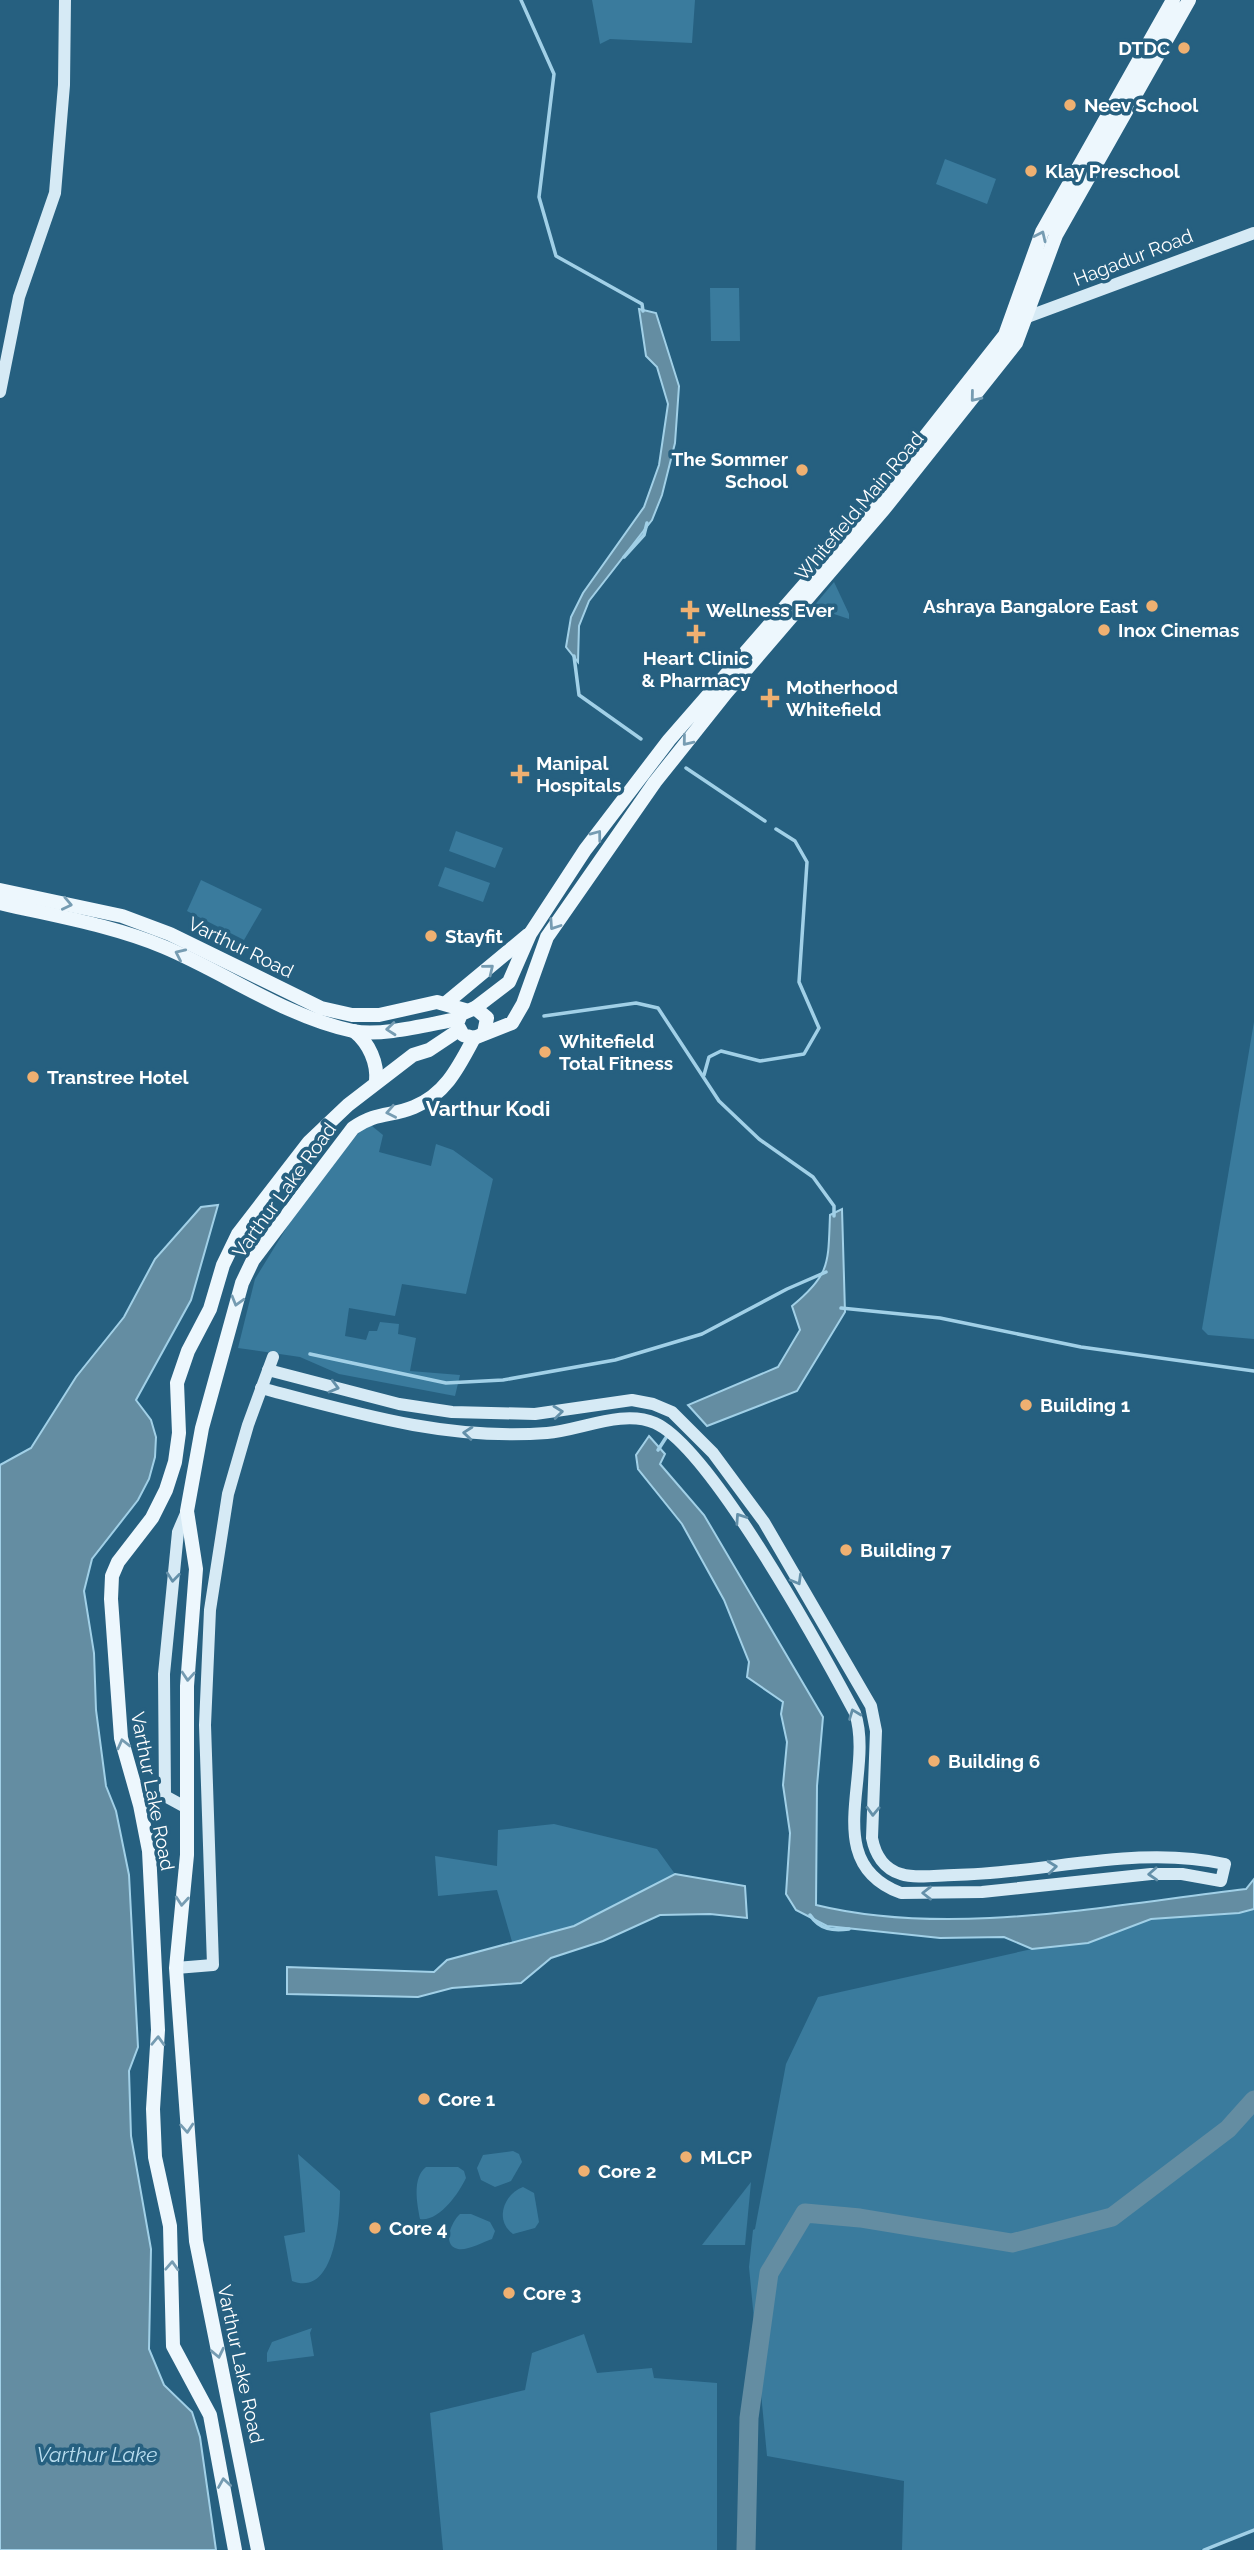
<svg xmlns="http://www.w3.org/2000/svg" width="1254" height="2550" font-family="Raleway,sans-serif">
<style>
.green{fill:#3a7b9d}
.water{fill:#648da2;stroke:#a1d0e7;stroke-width:2}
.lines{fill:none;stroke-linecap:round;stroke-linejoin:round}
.stream{stroke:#a1d0e7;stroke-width:3.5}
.river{stroke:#648da2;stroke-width:19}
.secondary{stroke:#d6eaf5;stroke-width:12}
.primary{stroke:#edf7fd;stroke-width:14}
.oneway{stroke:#769cb2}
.oneway2{stroke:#6490a9}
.poi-dot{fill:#efb071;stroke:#266080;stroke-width:2.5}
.labels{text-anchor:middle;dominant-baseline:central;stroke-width:7;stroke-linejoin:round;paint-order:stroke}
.poi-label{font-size:19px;font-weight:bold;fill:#fff;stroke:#266080;text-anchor:start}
.street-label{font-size:19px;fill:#fff;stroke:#266080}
.neighbourhood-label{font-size:21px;font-weight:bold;fill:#fff;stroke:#266080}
.water-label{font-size:21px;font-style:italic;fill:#b8dcee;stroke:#266080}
</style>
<rect width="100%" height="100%" fill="#266080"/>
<g class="green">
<polygon points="592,0 695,0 692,43 610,39 600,44"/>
<polygon points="945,159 996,179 987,204 936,184"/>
<polygon points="710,288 739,288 740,341 711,341"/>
<polygon points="834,582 849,614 849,619 813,607"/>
<polygon points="456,831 503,848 495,868 449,851"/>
<polygon points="445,867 490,883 483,902 438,886"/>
<polygon points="201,880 262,909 244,940 187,911"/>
<polygon points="1254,1022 1254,1339 1208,1335 1202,1329"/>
<polygon points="367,1122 383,1135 379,1152 431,1166 436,1144 453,1150 493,1179 466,1294 402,1284 395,1316 349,1308 345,1336 366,1340 369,1331 377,1331 380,1322 399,1324 398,1334 416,1338 410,1371 460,1375 455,1396 339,1374 300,1357 238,1348 255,1279 298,1209"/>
<polygon points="554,1824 657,1849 675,1874 574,1926 513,1945 497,1890 438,1896 435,1856 497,1866 498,1830"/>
<polygon points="1254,1909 1254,2531 1201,2550 902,2550 904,2481 767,2456 749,2267 753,2230 755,2229 786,2064 818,1997 1032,1949 1088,1943 1151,1919 1239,1913"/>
<polygon points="513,2151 519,2154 522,2162 511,2181 495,2187 481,2180 477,2168 483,2155"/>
<path d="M298,2154L340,2191C340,2216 336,2298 292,2281L284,2236L305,2232Z"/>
<path d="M426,2167H458L464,2171L466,2178C459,2193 439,2222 420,2219C417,2203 412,2178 426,2167Z"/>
<polygon points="751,2182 745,2245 702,2245"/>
<path d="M523,2187L534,2193L539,2222L535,2228L513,2234C494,2220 504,2194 523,2187Z"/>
<path d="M460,2214H471L490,2222L495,2231L492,2239C483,2242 467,2251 458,2249C441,2245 452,2221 460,2214Z"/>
<polygon points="312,2328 310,2333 314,2356 267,2362 267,2353 272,2342"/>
<polygon points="584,2334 597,2373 652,2368 654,2378 717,2383 717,2550 443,2550 430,2413 525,2390 532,2353"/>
</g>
<g class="water">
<polygon points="639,309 656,313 679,386 675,443 662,495 652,520 589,601 579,626 578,662 566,647 571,617 583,593 644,507 659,465 668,404 657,367 646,356"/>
<polygon points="218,1205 191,1300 136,1400 151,1420 156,1437 155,1457 149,1479 138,1500 92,1559 84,1591 94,1653 96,1710 106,1786 116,1811 129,1875 138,2047 129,2071 131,2136 151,2249 149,2349 164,2385 192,2412 200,2437 216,2550 0,2550 0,1465 31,1448 76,1377 124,1317 155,1259 201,1207"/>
<path d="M842,1209L845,1312L797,1391L707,1426L688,1405L778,1367L800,1330L792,1306C831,1274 828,1263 830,1215Z"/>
<path d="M649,1436L665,1454L660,1464L704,1515L823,1717L817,1786L816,1905C951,1938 1109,1905 1246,1889L1254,1879V1909L1239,1913L1151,1919L1088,1943L1032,1949L1004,1937L940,1938L827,1926L796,1910L786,1894L790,1833L783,1785L787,1742L781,1714L783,1702L747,1677L749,1662L724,1600L682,1524L638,1469L636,1455Z"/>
<polygon points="675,1874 745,1886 747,1918 710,1914 660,1915 603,1941 551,1958 521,1983 452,1988 418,1997 287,1994 287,1967 434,1972 447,1960 574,1926"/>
</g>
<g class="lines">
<g class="stream">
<polyline points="521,0 554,74 539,197 556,256 642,304 643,311"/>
<polyline points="624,557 644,535 647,523"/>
<polyline points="574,656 579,695 641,739"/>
<polyline points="686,768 765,821"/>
<polyline points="544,1016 636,1003 658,1008 719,1101 759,1139 813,1177 834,1206 834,1216"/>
<polyline points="704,1075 709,1057 721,1051 760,1061 804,1054 819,1028 799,982 807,862 795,841 776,829"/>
<polyline points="841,1308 940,1318 1081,1347 1254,1371"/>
<polyline points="310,1354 446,1383 503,1380 615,1360 702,1334 787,1289 826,1272"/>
<polyline points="658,1450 667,1436"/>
<path d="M810,1915C820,1930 833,1931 849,1929"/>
<polyline points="1204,2550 1254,2530"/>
</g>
<polyline class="river" points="746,2550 749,2418 769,2273 805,2213 860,2218 1012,2243 1112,2217 1228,2129 1254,2100"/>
<g class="secondary">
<polyline points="1027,317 1254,233"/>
<polyline points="0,392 19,297 55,193 64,85 65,0"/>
<path d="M261,1388C355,1413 448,1441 547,1433C581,1430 623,1409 655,1423C711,1448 823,1653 855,1713C875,1774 818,1862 901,1893L982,1892L1151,1874H1182L1221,1881L1225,1864C1135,1844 1044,1874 954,1875C938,1875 916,1879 901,1874C884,1869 875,1854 872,1838L876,1731L871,1706L764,1522L713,1453L672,1412L653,1404L632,1400L535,1414L452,1412L399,1404L268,1370"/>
<polyline points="187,1511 178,1532 164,1674 165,1796 187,1808"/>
<polyline points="176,1968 213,1965 205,1725 210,1610 228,1494 248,1425 273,1357"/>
</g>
<g class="primary">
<polyline points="1173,0 1042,232 1005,335 846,537 669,740 585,850 530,934 509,982 475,1008 461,1014 457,1024 463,1035 474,1038 512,1023 523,1004 547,937 655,782 726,693 884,509 1016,343 1056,235 1189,0"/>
<polyline points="0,890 122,916 170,934 321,1008 352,1015 379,1015 437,1002 465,1010"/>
<path d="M0,903C55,916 111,925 164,947C226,973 286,1017 353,1031C381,1037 429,1024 458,1019"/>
<polyline points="446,1003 528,935"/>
<polyline points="475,1008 487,1018 484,1033"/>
<path d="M354,1031C369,1043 378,1063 376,1082"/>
<polyline points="235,2550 210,2415 173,2346 170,2226 155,2157 153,2109 158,2030 149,1851 140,1805 121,1738 111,1599 112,1576 118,1562 152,1518 166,1490 175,1462 179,1433 177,1383 188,1351 210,1309 223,1265 238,1234 309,1142 348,1105 413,1055 429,1050 459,1030"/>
<path d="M258,2550L196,2241L176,1968L187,1855V1686L196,1569L187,1511L202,1428L242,1283L253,1260L353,1128C378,1111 390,1117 414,1107C446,1094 459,1066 474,1038"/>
</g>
</g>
<defs><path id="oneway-chevron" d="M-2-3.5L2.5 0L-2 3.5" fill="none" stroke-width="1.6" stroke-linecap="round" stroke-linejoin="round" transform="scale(1.75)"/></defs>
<g class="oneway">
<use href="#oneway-chevron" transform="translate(1041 236) rotate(-65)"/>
<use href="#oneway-chevron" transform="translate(975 397) rotate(129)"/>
<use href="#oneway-chevron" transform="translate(687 741) rotate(129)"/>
<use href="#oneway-chevron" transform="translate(597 835) rotate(-53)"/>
<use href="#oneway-chevron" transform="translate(67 904) rotate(12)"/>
<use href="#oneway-chevron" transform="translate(554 925) rotate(124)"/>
<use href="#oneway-chevron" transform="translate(180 954) rotate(-155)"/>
<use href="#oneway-chevron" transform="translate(489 969) rotate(-39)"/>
<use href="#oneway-chevron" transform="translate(391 1029) rotate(175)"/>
<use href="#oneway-chevron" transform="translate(391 1112) rotate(169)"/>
<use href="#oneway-chevron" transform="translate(237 1301) rotate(106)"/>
<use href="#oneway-chevron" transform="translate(188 1676) rotate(94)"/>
<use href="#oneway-chevron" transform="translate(123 1744) rotate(-104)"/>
<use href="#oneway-chevron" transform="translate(182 1901) rotate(95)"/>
<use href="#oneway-chevron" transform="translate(158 2041) rotate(-88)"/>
<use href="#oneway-chevron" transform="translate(187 2128) rotate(86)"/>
<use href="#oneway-chevron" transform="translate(172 2266) rotate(-87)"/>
<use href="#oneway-chevron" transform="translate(218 2353) rotate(78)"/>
<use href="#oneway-chevron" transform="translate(224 2483) rotate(-99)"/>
</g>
<g class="oneway2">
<use href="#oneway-chevron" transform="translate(334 1387) rotate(15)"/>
<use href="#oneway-chevron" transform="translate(558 1412) rotate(-6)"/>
<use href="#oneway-chevron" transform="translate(468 1433) rotate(-175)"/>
<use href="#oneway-chevron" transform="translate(740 1518) rotate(-124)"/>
<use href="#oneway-chevron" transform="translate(173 1577) rotate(96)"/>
<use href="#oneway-chevron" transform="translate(797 1580) rotate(60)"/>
<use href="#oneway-chevron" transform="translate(854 1714) rotate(-111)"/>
<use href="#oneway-chevron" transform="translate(873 1811) rotate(92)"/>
<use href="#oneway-chevron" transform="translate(1052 1867) rotate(-6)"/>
<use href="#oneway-chevron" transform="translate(1153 1874) rotate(177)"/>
<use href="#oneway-chevron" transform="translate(927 1893) rotate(180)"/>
</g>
<g class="poi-dot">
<circle cx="1184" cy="48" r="7"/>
<circle cx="1070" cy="105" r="7"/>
<circle cx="1031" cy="171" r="7"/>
<circle cx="802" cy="470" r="7"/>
<circle cx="1152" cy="606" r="7"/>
<path d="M686.5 599.5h7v7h7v7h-7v7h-7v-7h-7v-7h7z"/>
<circle cx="1104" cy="630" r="7"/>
<path d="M692.5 623.5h7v7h7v7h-7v7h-7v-7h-7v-7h7z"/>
<path d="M766.5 687.5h7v7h7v7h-7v7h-7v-7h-7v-7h7z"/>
<path d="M516.5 763.5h7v7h7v7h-7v7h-7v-7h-7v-7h7z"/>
<circle cx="431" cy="936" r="7"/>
<circle cx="545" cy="1052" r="7"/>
<circle cx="33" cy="1077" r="7"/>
<circle cx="1026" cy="1405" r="7"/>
<circle cx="846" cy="1550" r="7"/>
<circle cx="934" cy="1761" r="7"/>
<circle cx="424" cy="2099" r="7"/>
<circle cx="686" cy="2157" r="7"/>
<circle cx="584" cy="2171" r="7"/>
<circle cx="375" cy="2228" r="7"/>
<circle cx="509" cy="2293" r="7"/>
</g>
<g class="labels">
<g class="poi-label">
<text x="1170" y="48" text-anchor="end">DTDC</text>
<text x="1084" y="105">Neev School</text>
<text x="1045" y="171">Klay Preschool</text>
<text x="788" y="459" text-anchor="end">The Sommer<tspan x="788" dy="22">School</tspan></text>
<text x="1138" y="606" text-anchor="end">Ashraya Bangalore East</text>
<text x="706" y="610">Wellness Ever</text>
<text x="1118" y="630">Inox Cinemas</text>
<text x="696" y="658" text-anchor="middle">Heart Clinic<tspan x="696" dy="22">&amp; Pharmacy</tspan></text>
<text x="786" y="687">Motherhood<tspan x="786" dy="22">Whitefield</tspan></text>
<text x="536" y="763">Manipal<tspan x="536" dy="22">Hospitals</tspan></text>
<text x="445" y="936">Stayfit</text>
<text x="559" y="1041">Whitefield<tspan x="559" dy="22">Total Fitness</tspan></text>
<text x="47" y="1077">Transtree Hotel</text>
<text x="1040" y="1405">Building 1</text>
<text x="860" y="1550">Building 7</text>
<text x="948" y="1761">Building 6</text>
<text x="438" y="2099">Core 1</text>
<text x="700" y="2157">MLCP</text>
<text x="598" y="2171">Core 2</text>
<text x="389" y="2228">Core 4</text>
<text x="523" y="2293">Core 3</text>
</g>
<g class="street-label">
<text transform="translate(1133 257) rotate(-21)">Hagadur Road</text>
<text transform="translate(859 506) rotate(-50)">Whitefield Main Road</text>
<text transform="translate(241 947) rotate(26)">Varthur Road</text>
<text transform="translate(284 1190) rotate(-54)">Varthur Lake Road</text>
<text transform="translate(153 1791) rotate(79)">Varthur Lake Road</text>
<text transform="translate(241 2364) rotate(78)">Varthur Lake Road</text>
</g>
<g class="neighbourhood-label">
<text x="488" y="1108">Varthur Kodi</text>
</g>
<g class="water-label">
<text x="97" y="2454">Varthur Lake</text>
</g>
</g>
</svg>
